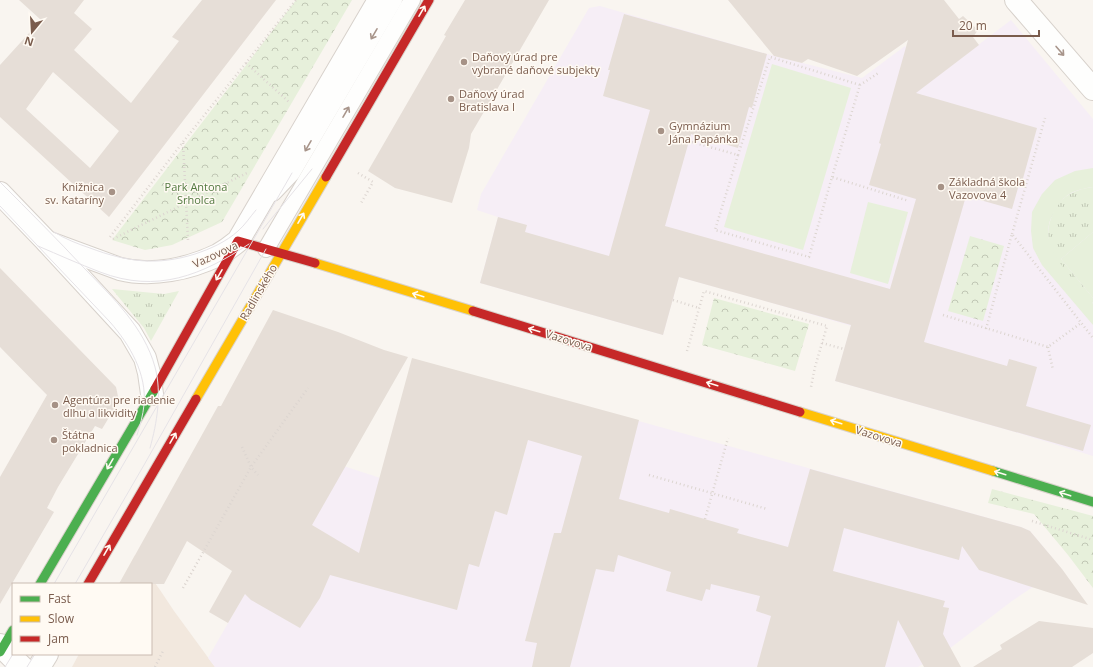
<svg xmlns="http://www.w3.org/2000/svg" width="1093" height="667" font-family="'Open Sans',sans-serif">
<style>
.residential{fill:#f2e8de}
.education{fill:#f6eef6}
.grass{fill:url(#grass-tufts)}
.park{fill:url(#park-crowns)}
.pitch{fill:#e7f0db}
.building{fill:#e6ded7;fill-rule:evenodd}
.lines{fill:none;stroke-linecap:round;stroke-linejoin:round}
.lane-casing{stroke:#d7d1cb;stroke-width:18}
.street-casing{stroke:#d7d1cb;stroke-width:24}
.fast-casing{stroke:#d9d2cb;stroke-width:11}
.slow-casing{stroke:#d9d2cb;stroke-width:11}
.jam-casing{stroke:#d9d2cb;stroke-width:11}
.path{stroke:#dcd5d0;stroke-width:2.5;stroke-dasharray:1 3;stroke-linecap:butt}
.lane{stroke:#fefefd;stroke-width:16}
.street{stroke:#fefefd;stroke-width:22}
.fast{stroke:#4caf50;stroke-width:9}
.slow{stroke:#ffc107;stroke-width:9}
.jam{stroke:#c62828;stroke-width:9}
.tram{stroke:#e6e3e7;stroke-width:1}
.oneway{stroke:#fffaf3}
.oneway2{stroke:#a8958b}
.poi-dot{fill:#a69286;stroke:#fffaf3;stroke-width:1.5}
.labels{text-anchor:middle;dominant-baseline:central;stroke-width:3;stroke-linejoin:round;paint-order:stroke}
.poi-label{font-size:11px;fill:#7a5c4d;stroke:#fffaf3;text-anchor:start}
.park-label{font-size:11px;fill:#537a41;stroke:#fffaf3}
.street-label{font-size:11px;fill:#7a5c4d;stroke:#fffaf3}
</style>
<defs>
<pattern id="grass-tufts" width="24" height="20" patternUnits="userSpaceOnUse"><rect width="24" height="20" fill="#e7f0db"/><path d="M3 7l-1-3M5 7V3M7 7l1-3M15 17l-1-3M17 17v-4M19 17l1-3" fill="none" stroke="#c0c6b4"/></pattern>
<pattern id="park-crowns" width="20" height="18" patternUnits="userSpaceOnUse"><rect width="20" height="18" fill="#e7f0db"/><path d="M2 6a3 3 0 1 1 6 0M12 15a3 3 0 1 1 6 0" fill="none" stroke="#c0c6b4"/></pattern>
</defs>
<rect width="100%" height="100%" fill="#f9f5f0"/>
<polygon class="residential" points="135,555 160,590 174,611 215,667 72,667 79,654 151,654 151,584 119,584"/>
<g class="education">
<polygon points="600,6 767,54 862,78 905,46 931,81 1011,20 1093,119 1093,456 1018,433 835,381 851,326 759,299 679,277 663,335 480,283 498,217 477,210 481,194 589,8"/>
<polygon points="541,394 1021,527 1030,531 1061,568 1012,601 949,649 918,667 215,667 208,658 322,459 405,486 507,514"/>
</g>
<g class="grass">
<path d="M1093,187V232L1061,259L1093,298V303C1080,288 1057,265 1050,247C1046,234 1049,220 1055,209C1064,194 1077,189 1093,187Z"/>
<polygon points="112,289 164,294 179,291 151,341 144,328"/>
</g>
<g class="park">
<polygon points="296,0 352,0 222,222 172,245 145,250 112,240"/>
<polygon points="970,236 1004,246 983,321 948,311"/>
<polygon points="714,298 809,324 795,371 702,345"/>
<polygon points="992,489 1093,516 1093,588 1068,555 1034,514 988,503"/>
</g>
<g class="pitch">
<polygon points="772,64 851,88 803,250 724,227"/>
<path d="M1093,168V187C1073,190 1064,194 1054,212C1036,242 1064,268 1081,289C1085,293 1092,299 1093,304C1093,310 1093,319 1093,325L1042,265L1033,248L1031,231L1032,212L1042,194L1055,180L1075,171Z"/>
<polygon points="868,202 908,212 888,284 850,273"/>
<polygon points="1093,232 1093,298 1061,259"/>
</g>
<g class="building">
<path d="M19,0H84L74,13L92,29L74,50L131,103L179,41L172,37L202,0H276L109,217L0,117V65L41,20ZM53,72L119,131L90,168L26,109Z"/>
<polygon points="465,0 549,0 471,134 469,148 452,203 395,188 368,171 446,36 444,35"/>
<polygon points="728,0 944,0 959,19 963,16 978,30 973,37 979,45 916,93 1037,128 1022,182 1020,181 1012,209 966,196 924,342 1007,366 1009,359 1037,367 1026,406 1091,425 1083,451 835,381 851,325 679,277 663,335 480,283 498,217 527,225 525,232 609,256 650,110 603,96 610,70 608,70 624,14 767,54 752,108 749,107 738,148 691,134 665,226 890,289 916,199 869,185 881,144 879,143 908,40 857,76 808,59 802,63 774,56"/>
<polygon points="0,268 116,387 119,401 102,429 95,426 58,487 47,508 54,512 0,604 0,477 47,395 0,347"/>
<polygon points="273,310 338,332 384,350 408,357 312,525 359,553 412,358 639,420 619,499 669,513 670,509 739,529 737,533 788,547 810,469 1021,527 1030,531 1062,569 1088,605 979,570 962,546 959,560 844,528 833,571 945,601 943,607 949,608 943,634 961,667 924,667 898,620 885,667 757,667 771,616 756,611 760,596 711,584 710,590 706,589 702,601 666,591 671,572 618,555 614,572 596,569 570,667 532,667 537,643 525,641 554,533 561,533 582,456 528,440 507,515 495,511 479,567 469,564 457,610 330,575 320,598 300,628 251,600 245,594 228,623 209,612 232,571 187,541 164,584 119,584 218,406 221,406"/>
<polygon points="1039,621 1093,628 1093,653 1072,667 973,667 1002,649 1000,645"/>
</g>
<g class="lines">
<defs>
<g id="lane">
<polyline points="273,193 292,173 394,0"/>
<polyline points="266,249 412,0"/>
</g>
<g id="street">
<polyline points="1016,0 1093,89"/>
<polyline points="0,193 47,242 130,332 145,358 149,373 152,394"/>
<path d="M47,242L120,269C152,277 189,269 218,255C225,251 232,246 238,241L379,0"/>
<polyline points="0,645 22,667"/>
<polyline points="39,667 47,654"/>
</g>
<g id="fast">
<polyline points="993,471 1093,502"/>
<polyline points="40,584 155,389"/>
<polyline points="0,652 13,630"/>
</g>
<g id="slow">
<polyline points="315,263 473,311"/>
<polyline points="196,399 326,177"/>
<polyline points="800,412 993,471"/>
</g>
<g id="jam">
<polyline points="326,177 429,0"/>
<polyline points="473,311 800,412"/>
<polyline points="155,389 238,241 315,263"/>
<polyline points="88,584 196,399"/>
</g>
</defs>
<use href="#lane" class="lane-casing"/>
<use href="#street" class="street-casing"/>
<use href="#fast" class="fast-casing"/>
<use href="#slow" class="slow-casing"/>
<use href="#jam" class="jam-casing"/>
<g class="path">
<polyline points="246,63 290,103"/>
<polyline points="692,142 738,155 715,230 809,257 832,177 909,201"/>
<polyline points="183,143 188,240"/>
<polyline points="738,155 770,57 860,85"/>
<polyline points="358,173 373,182 360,205"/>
<polyline points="832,177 860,85 880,72"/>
<polyline points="1012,234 1045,118"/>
<polyline points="110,237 183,142 296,0"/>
<polyline points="113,239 247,173"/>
<polyline points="673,300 699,308"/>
<polyline points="943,315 1048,347 1081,323"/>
<polyline points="986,329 1012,234 1093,338"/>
<polyline points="822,343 844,349"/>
<polyline points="1048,347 1053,370"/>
<polyline points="687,351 704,291 827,326 815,367 811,387"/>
<polyline points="242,447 251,467 258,475"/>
<polyline points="649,475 767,509"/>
<polyline points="705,519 728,438"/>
<polyline points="1032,521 1093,540"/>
<polyline points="183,588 251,467 308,388"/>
<polyline points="155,667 163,651"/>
</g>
<use href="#lane" class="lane"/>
<use href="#street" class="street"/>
<use href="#fast" class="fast"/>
<use href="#slow" class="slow"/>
<use href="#jam" class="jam"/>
<g class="tram">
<path d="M0,182C29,211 57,239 85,269C113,298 144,327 155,367C162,393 157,423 150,448"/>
<path d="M0,206L110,322C130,345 147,374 144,405C143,415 140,426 137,435"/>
<polyline points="263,229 312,169"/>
<path d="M54,232C65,239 78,244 90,248C127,262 157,266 195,254C210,249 226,242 238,231C245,225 250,217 256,210"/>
<path d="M38,246C59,255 79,264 100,272C157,294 202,275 249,244"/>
<polyline points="54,584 292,173"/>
<polyline points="75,584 144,465 266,249"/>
<polyline points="5,667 13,654"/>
<polyline points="27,667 35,654"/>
</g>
</g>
<defs><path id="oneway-shaft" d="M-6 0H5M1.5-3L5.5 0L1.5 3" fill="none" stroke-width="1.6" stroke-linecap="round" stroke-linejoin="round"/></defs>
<g class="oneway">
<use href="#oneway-shaft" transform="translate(422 11) rotate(-60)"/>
<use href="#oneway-shaft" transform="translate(301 218) rotate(-60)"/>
<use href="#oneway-shaft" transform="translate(219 275) rotate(120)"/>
<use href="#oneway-shaft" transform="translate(418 295) rotate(-163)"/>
<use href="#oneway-shaft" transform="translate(534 330) rotate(-163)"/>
<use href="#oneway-shaft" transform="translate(712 384) rotate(-163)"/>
<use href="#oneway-shaft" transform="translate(836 422) rotate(-163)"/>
<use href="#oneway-shaft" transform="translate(173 438) rotate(-60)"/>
<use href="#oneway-shaft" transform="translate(110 464) rotate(120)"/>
<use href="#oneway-shaft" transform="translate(1000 473) rotate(-163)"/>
<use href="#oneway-shaft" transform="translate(1065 494) rotate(-162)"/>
<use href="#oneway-shaft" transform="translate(107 550) rotate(-60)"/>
</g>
<g class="oneway2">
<use href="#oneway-shaft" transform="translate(374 34) rotate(120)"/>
<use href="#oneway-shaft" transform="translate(1060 51) rotate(49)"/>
<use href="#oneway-shaft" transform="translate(346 112) rotate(-60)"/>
<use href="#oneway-shaft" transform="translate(308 146) rotate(120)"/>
</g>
<g class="poi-dot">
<circle cx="464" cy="62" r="4"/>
<circle cx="451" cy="99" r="4"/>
<circle cx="661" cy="131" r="4"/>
<circle cx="941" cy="187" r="4"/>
<circle cx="112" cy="192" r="4"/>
<circle cx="55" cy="405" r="4"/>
<circle cx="54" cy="440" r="4"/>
</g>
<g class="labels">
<g class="poi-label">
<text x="472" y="56">Daňový úrad pre<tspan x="472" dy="13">vybrané daňové subjekty</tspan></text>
<text x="459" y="93">Daňový úrad<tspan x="459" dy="13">Bratislava I</tspan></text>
<text x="669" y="125">Gymnázium<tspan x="669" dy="13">Jána Papánka</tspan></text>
<text x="949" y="181">Základná škola<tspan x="949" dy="13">Vazovova 4</tspan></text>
<text x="104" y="186" text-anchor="end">Knižnica<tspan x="104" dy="13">sv. Kataríny</tspan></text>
<text x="63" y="399">Agentúra pre riadenie<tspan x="63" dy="13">dlhu a likvidity</tspan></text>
<text x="62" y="434">Štátna<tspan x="62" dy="13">pokladnica</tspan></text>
</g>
<g class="park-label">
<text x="196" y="186">Park Antona<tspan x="196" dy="13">Srholca</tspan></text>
</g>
<g class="street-label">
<text transform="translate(215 254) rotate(-25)">Vazovova</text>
<text transform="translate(258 292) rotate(-60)">Radlinského</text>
<text transform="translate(569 340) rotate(17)">Vazovova</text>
<text transform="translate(879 436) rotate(17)">Vazovova</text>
</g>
</g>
<rect x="12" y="583" width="140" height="72" fill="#fffaf3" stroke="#cabbb1"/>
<rect x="20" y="596" width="20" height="6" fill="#4caf50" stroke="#cabbb1"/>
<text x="48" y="603" font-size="12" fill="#7a5c4d">Fast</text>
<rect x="20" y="616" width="20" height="6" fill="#ffc107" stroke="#cabbb1"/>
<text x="48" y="623" font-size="12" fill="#7a5c4d">Slow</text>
<rect x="20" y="636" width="20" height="6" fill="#c62828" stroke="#cabbb1"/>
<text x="48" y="643" font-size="12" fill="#7a5c4d">Jam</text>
<g transform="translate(32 32) rotate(198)" stroke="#fffaf3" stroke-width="3" paint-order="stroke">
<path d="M0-3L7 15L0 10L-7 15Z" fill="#7a5c4d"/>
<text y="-6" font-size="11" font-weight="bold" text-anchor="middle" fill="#7a5c4d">N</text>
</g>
<path d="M953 30v6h86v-6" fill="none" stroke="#7a5c4d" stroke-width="2"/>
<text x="959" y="30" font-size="12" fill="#7a5c4d" stroke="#fffaf3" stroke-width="3" paint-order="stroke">20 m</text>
</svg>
